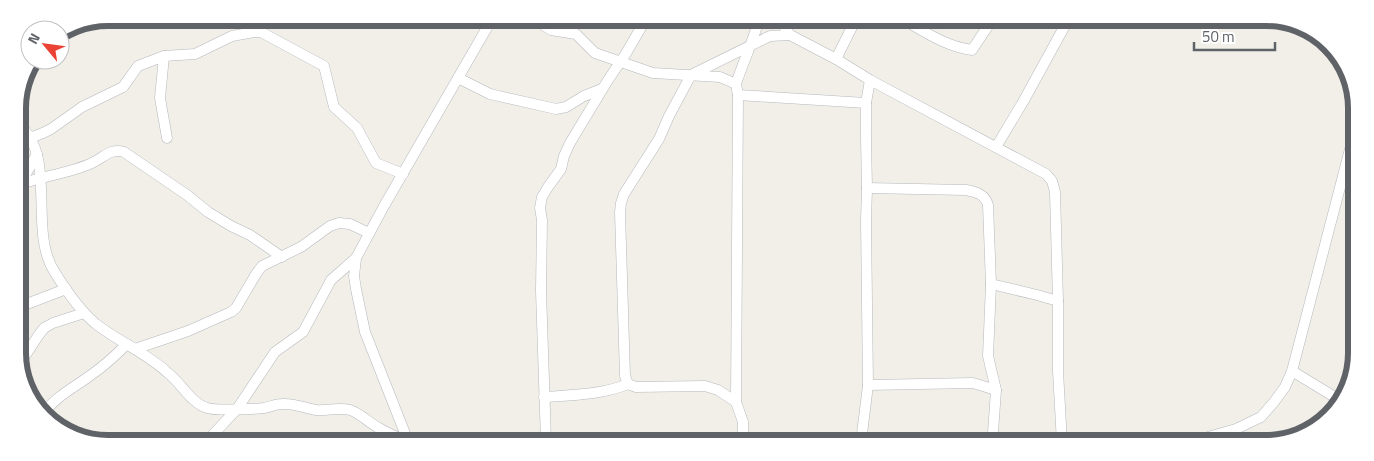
<svg xmlns="http://www.w3.org/2000/svg" width="1374" height="461" font-family="'Titillium Web',sans-serif">
<style>
.lines{fill:none;stroke-linecap:round;stroke-linejoin:round}
.minor-casing{stroke:#b5b8bc;stroke-width:11}
.minor{stroke:#fff;stroke-width:10}
.rim{fill:none;stroke:#5f6368;stroke-width:6}
</style>
<rect width="100%" height="100%" fill="#f1efe8"/>
<g class="lines">
<defs>
<g id="minor">
<polyline points="534,19 551,30 576,34 595,53 621,62 653,73 720,77 736,84 738,95 736,402 743,422 743,442"/>
<polyline points="779,19 790,35 836,59 870,80 1046,174 1052,181 1055,192 1058,301 1058,371 1062,443"/>
<path d="M904,20C925,32 947,47 972,50L992,20"/>
<polyline points="164,56 160,98 167,138"/>
<polyline points="836,59 856,19"/>
<polyline points="458,78 490,94 556,109 566,107 584,96 602,89"/>
<path d="M736,84C743,62 753,42 759,19"/>
<polyline points="738,95 866,103"/>
<path d="M18,124C58,155 28,230 54,271C65,289 79,310 96,324C119,342 147,353 168,373C181,383 191,403 207,408C216,411 253,409 264,408C270,407 276,404 282,404C294,403 304,408 316,410C327,411 339,407 350,410C360,413 369,423 379,428C387,433 397,437 406,441"/>
<polyline points="18,139 30,138 43,133 51,129 82,107 123,87 138,66 164,56 195,54 232,36 254,32 261,32 324,66 334,107 357,128 376,163 403,174"/>
<polyline points="996,147 1023,102 1068,20"/>
<path d="M21,184C44,176 70,173 92,163C105,157 110,148 124,152L187,195L208,212L231,226L250,235L282,257"/>
<polyline points="19,186 37,154"/>
<path d="M867,188L966,190C976,192 985,194 988,205L991,284L988,356L996,390L993,433L994,443"/>
<polyline points="356,258 354,276 356,289 365,332 408,441"/>
<polyline points="991,284 1037,295 1058,301"/>
<polyline points="19,307 66,289"/>
<polyline points="135,349 188,331 231,312 236,308 256,274 262,266 301,247 330,226 339,223 350,224 369,233"/>
<polyline points="19,365 38,336 44,328 53,323 84,313"/>
<polyline points="1292,371 1338,399"/>
<polyline points="868,385 973,383 996,390"/>
<path d="M544,397C572,395 601,395 628,384"/>
<polyline points="736,402 718,390 705,386 636,387 628,384 625,376 620,212 621,203 624,194 659,139 669,116 691,75 770,36 790,35"/>
<path d="M43,415C54,397 75,387 91,375C104,366 116,355 127,344"/>
<polyline points="743,436 763,441 784,442"/>
<polyline points="207,441 237,409 275,352 303,332 331,280 356,258 384,206 492,19"/>
<polyline points="546,441 541,291 542,220 540,208 542,197 548,187 561,169 564,156 570,143 608,80 625,55 646,19"/>
<polyline points="794,442 815,439"/>
<polyline points="861,442 868,385 866,221 867,188 866,139 866,103 870,80"/>
<polyline points="1187,443 1236,429 1261,417 1274,402 1285,387 1292,371 1355,130"/>
</g>
</defs>
<use href="#minor" class="minor-casing"/>
<use href="#minor" class="minor"/>
</g>
<path d="M0 0H1374V461H0ZM108 26H1266A82 82 0 0 1 1348 108V353A82 82 0 0 1 1266 435H108A82 82 0 0 1 26 353V108A82 82 0 0 1 108 26Z" fill="#fff" fill-rule="evenodd"/>
<path class="rim" d="M108 26H1266A82 82 0 0 1 1348 108V353A82 82 0 0 1 1266 435H108A82 82 0 0 1 26 353V108A82 82 0 0 1 108 26Z"/>
<g transform="translate(45 45) rotate(299)"><circle r="24" fill="#ffffff" stroke="#bfc1c3"/>
<path d="M0-4L9 19L0 12L-9 19Z" fill="#ea4335"/>
<text y="-8" font-size="14" font-weight="bold" text-anchor="middle" fill="#5f6368">N</text>
</g>
<path d="M1194 42v8h81v-8" fill="none" stroke="#5f6368" stroke-width="2.5"/>
<text x="1202" y="42" font-size="15" fill="#5f6368" stroke="#ffffff" stroke-width="4" paint-order="stroke">50 m</text>
</svg>
